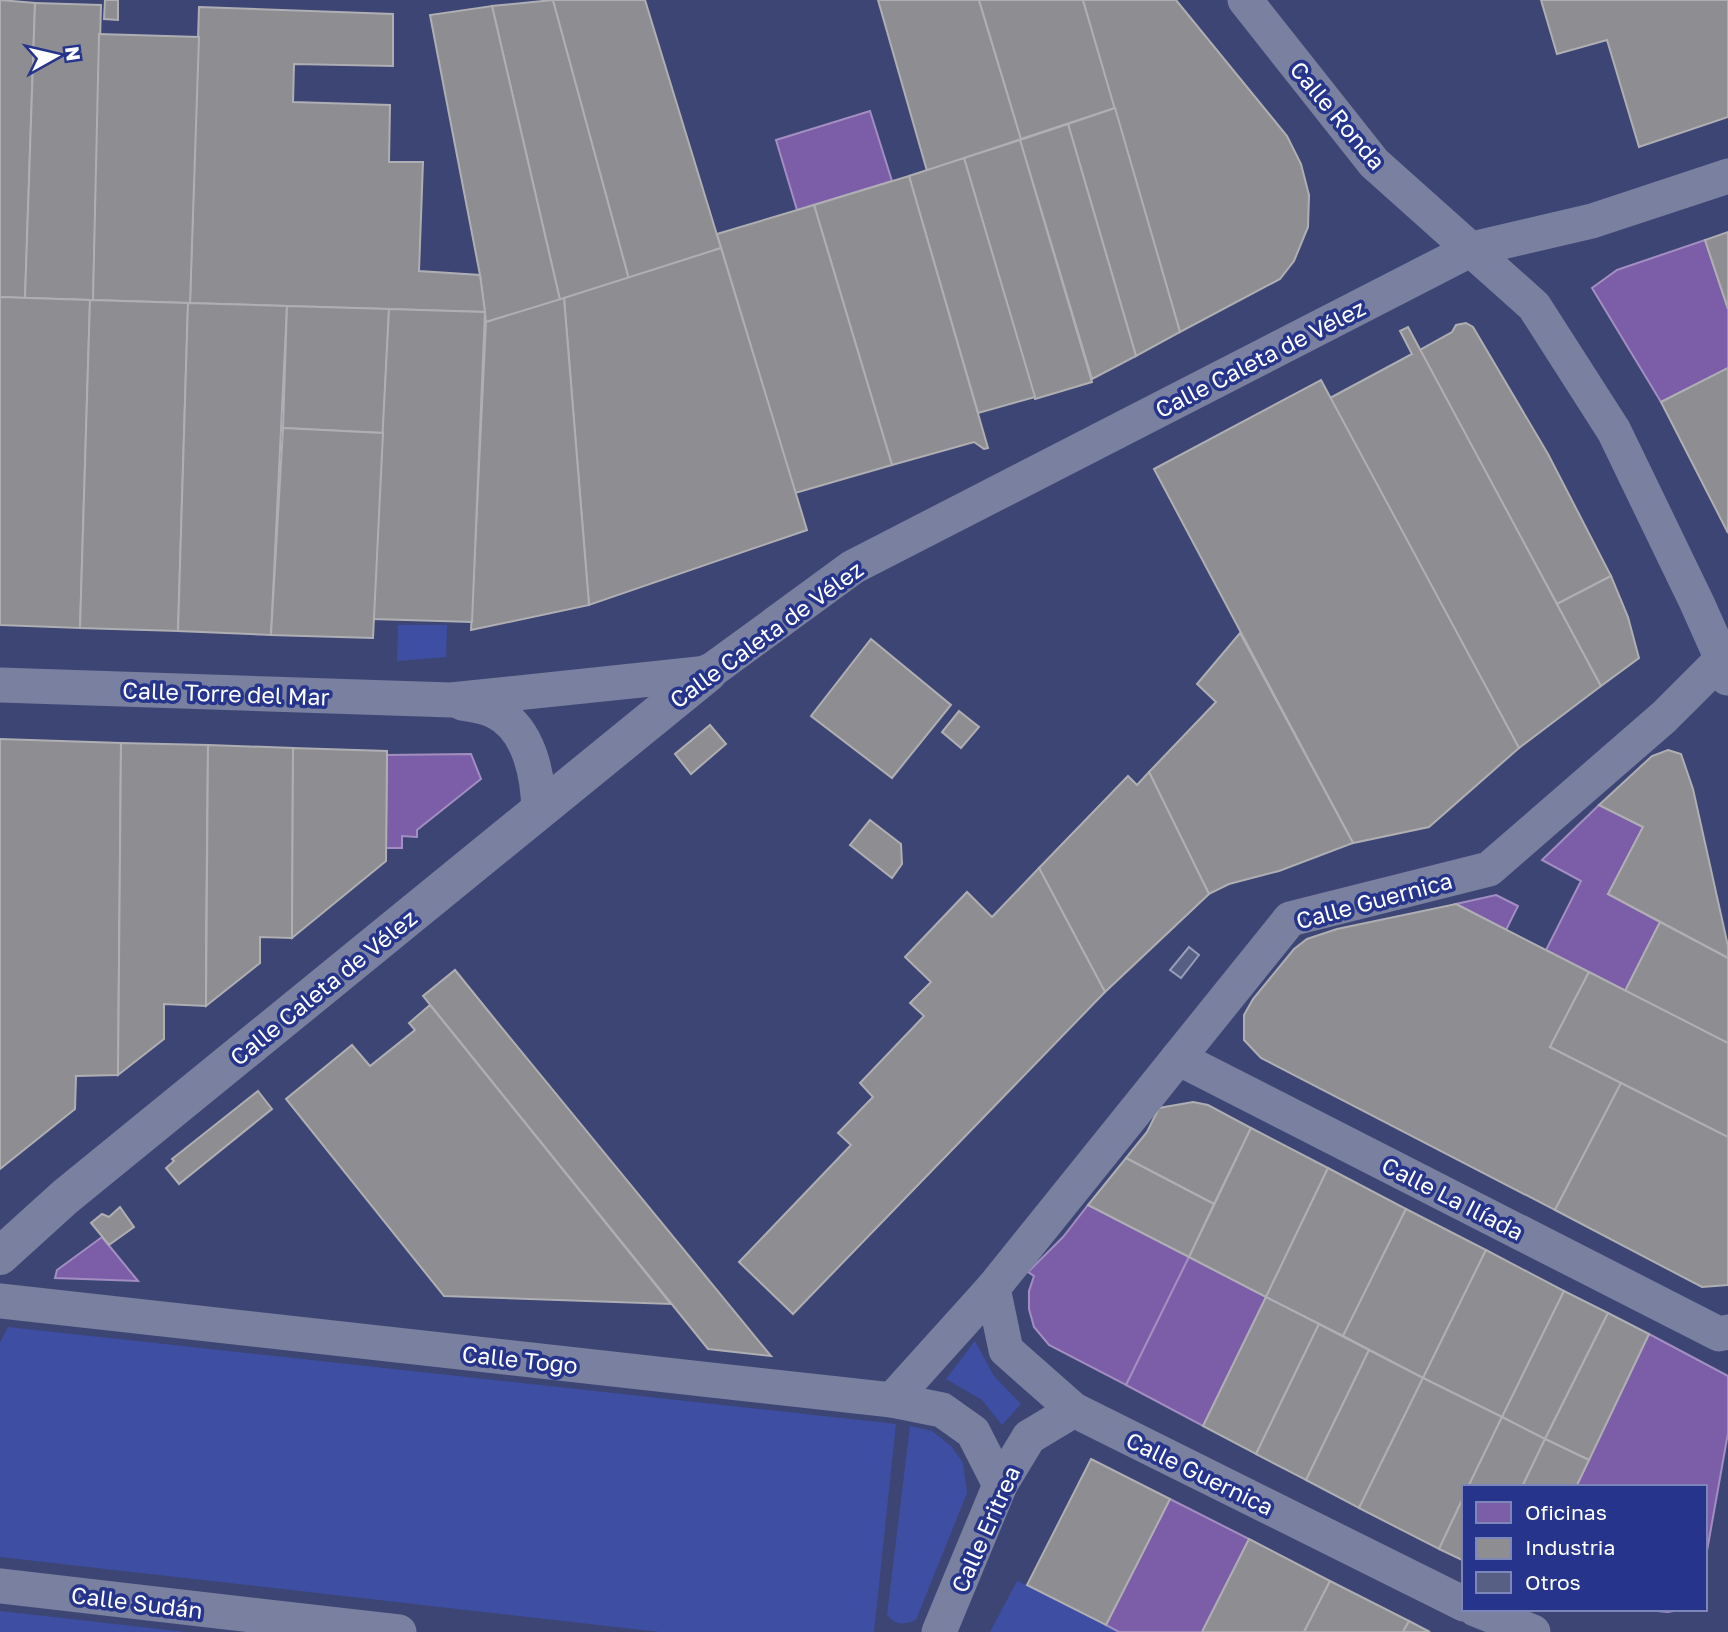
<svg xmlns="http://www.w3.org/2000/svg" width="1728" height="1632" font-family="'Golos Text',sans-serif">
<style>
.green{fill:#3e4ea3}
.offices{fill:#7b5ea7;stroke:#a38ec1;stroke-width:2}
.industry{fill:#8d8d92;stroke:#afafb3;stroke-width:2}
.building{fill:#585f84;stroke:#989db7;stroke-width:2}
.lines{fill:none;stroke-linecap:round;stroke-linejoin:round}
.minor{stroke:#7980a0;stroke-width:35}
.tertiary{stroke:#7980a0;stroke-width:38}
.labels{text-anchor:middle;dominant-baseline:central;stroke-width:7;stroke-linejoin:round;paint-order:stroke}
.street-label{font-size:23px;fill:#fff;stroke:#26358b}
</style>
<rect width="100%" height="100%" fill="#3d4574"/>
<g class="green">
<polygon points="398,625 447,625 446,657 397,661"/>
<polygon points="8,1327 896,1424 874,1632 660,1632 0,1557 0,1343"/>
<polygon points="975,1341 994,1376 1021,1404 1002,1425 982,1400 946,1379"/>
<path d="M910,1426L932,1431L951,1446L963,1463L967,1493L916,1620C903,1625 897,1626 887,1615Z"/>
<polygon points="1017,1581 1027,1585 1119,1632 990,1632"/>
<polygon points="0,1611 186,1632 0,1632"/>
</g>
<g class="offices">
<polygon points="870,111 892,181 797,210 776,140"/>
<polygon points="1705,240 1728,309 1728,368 1661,402 1592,288 1617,270"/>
<polygon points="471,754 481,779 417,830 417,837 402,836 402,848 386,848 387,755"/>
<polygon points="1599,805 1643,827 1608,894 1660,922 1625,991 1546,950 1581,881 1542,860"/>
<polygon points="1496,895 1518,906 1506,930 1456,904"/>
<polygon points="1088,1205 1189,1257 1126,1385 1049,1345 1034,1327 1029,1309 1029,1291 1034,1276 1028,1272 1063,1237"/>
<polygon points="102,1237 138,1281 55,1278 57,1270"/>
<polygon points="1189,1257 1266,1297 1203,1426 1126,1385"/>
<polygon points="1649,1334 1728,1376 1728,1433 1705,1562 1705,1487 1576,1487"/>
<polygon points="1170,1499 1249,1539 1202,1632 1119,1632 1106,1625"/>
<polygon points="1634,1609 1685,1609 1668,1612"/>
</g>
<g class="industry">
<polygon points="0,0 35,3 25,298 0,297"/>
<polygon points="105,0 118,0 118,20 104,19"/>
<polygon points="553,0 629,279 560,300 492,6"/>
<polygon points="553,0 645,0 721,248 629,279"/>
<polygon points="878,0 979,0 1021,139 927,171"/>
<polygon points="979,0 1083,0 1115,108 1021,139"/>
<polygon points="1083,0 1176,0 1287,136 1301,164 1309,195 1308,227 1294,261 1280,279 1180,332"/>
<polygon points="1541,0 1728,0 1728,117 1639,147 1607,40 1557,54"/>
<polygon points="35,3 101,5 93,300 25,298"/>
<polygon points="492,6 560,300 486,322 480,275 430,15"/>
<polygon points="199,7 393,14 393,66 294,64 293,102 390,105 389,162 423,162 419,271 480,275 485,312 190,303"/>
<polygon points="99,34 199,37 190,303 93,300"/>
<polygon points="1115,108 1180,332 1136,356 1068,124"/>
<polygon points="1068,124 1136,356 1092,379 1020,140"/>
<polygon points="1020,140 1092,382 1035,399 964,158"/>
<polygon points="964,158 1035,397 978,413 909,176"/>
<polygon points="909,176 988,448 984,449 974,442 892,465 814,205"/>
<polygon points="814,205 892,465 795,493 717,234"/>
<polygon points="1728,232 1728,309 1705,240"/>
<polygon points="721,248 807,530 589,605 564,298"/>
<polygon points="0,297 90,300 80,628 0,625"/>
<polygon points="564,298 589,605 471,630 486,322"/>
<polygon points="90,300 188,303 178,631 80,628"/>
<polygon points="188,303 287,306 271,635 178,631"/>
<polygon points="287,306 389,309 383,433 283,428"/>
<polygon points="389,309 485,312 472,622 373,619"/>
<polygon points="1466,323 1473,327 1548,454 1611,576 1557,604 1420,350 1452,332 1456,325"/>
<polygon points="1408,327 1601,686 1519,748 1330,398 1412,354 1400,331"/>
<polygon points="1728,368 1728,533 1661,402"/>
<polygon points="1321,380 1519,748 1429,827 1353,843 1154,469"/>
<polygon points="283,428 383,433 373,638 271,635"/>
<polygon points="1611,576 1628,617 1639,658 1601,686 1557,604"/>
<polygon points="1240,633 1353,843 1279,871 1229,884 1209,894 1149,772 1216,702 1197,684"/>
<polygon points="871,639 951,705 892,778 811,716"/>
<polygon points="959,711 979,727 961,748 942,732"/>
<polygon points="710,725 726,744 691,774 675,754"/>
<polygon points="0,739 121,743 118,1075 76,1076 75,1109 0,1169"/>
<polygon points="121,743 208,745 206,941 206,1006 164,1004 164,1039 118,1075"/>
<polygon points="208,745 293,748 292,938 260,937 260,963 206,1006"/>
<polygon points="293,748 387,751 387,755 386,861 292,938"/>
<polygon points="1668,750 1681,754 1693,789 1728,946 1728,958 1608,894 1643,827 1599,805 1652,756"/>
<polygon points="1149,772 1209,894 1105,992 1039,868 1128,776 1137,785"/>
<polygon points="870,820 901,844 902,864 892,878 850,845"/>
<polygon points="1039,868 1105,992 793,1314 739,1262 851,1145 838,1133 873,1097 860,1083 924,1016 910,1003 931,982 905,957 967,892 992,917"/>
<polygon points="1456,904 1589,972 1550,1047 1621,1083 1555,1210 1261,1058 1244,1040 1244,1015 1253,999 1294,949 1307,939 1337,929"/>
<polygon points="1660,922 1728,958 1728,1043 1625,991"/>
<polygon points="455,970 493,1017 771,1356 708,1349 423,996"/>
<polygon points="1589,972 1728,1043 1728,1137 1550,1047"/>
<polygon points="430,1005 460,1042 671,1304 444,1296 286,1099 352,1045 370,1066 415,1030 409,1023"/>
<polygon points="1621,1083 1728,1137 1728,1285 1702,1287 1555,1210"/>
<polygon points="258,1091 272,1109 179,1184 166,1168 174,1161 172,1159"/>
<polygon points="1193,1102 1208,1105 1251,1128 1214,1204 1126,1158 1147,1132 1159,1108"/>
<polygon points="1251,1128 1328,1168 1266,1297 1189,1257"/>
<polygon points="1126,1158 1214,1204 1189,1257 1088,1205"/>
<polygon points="1328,1168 1406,1209 1343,1336 1266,1297"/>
<polygon points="120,1207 134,1227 109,1245 91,1223 102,1214 109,1217"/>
<polygon points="1406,1209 1486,1250 1423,1378 1343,1336"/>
<polygon points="1486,1250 1564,1291 1502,1417 1423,1378"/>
<polygon points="1564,1291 1608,1313 1545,1439 1502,1417"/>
<polygon points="1266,1297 1319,1324 1256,1454 1203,1426"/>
<polygon points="1608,1313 1649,1334 1589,1460 1545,1439"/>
<polygon points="1319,1324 1369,1350 1306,1480 1256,1454"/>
<polygon points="1369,1350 1423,1378 1359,1508 1306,1480"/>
<polygon points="1423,1378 1502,1417 1468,1487 1464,1487 1464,1496 1439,1549 1359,1508"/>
<polygon points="1502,1417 1545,1439 1522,1487 1468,1487"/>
<polygon points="1545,1439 1589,1460 1576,1487 1522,1487"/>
<polygon points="1091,1459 1170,1499 1106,1625 1027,1585"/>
<polygon points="1464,1496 1464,1561 1439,1549"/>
<polygon points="1249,1539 1330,1581 1304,1632 1202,1632"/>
<polygon points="1330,1581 1409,1621 1403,1632 1304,1632"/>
<polygon points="1409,1621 1428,1631 1430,1632 1403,1632"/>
</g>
<polygon class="building" points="1189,947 1199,955 1181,978 1170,970"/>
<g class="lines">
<g class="minor">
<polyline points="1245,0 1374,163 1534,306 1614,431 1697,603 1722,659 1727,678"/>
<polyline points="0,685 451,700 708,673 853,567 1472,249 1592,221 1728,176"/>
<path d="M462,703C472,705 484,706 494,711C530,728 538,776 539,811"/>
<polyline points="1178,1058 1719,1334 1728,1332"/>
<polyline points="0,1301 892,1400 942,1410 973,1432 1000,1485"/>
<polyline points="892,1400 993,1288"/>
<polyline points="0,1586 399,1632"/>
<polyline points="1464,1604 1074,1410 1006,1350 993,1288 1290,919 1489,869 1664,717 1728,653"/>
<polyline points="1475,1609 1533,1632"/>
<polyline points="939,1632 1000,1485 1029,1437 1074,1410"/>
</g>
<polyline class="tertiary" points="0,1256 65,1197 708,673"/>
</g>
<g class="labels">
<g class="street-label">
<text transform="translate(1338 115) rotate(50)">Calle Ronda</text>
<text transform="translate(1260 358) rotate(-27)">Calle Caleta de Vélez</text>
<text transform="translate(766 634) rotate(-36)">Calle Caleta de Vélez</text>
<text transform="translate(226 693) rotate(2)">Calle Torre del Mar</text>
<text transform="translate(1374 900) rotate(-15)">Calle Guernica</text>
<text transform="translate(323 987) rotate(-39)">Calle Caleta de Vélez</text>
<text transform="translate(1453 1198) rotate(27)">Calle La Ilíada</text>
<text transform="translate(520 1359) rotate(6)">Calle Togo</text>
<text transform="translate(1200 1473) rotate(26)">Calle Guernica</text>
<text transform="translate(985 1529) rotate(-66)">Calle Eritrea</text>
<text transform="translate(137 1602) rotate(7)">Calle Sudán</text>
</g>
</g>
<rect x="1462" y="1485" width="245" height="126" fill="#26358b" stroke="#7d86b9" stroke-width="2"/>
<rect x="1476" y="1502" width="35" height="21" fill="#7b5ea7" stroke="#7d86b9" stroke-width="2"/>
<text x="1525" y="1520" font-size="21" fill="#ffffff">Oficinas</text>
<rect x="1476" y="1538" width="35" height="21" fill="#8d8d92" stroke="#7d86b9" stroke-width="2"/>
<text x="1525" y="1555" font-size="21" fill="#ffffff">Industria</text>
<rect x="1476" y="1572" width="35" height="21" fill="#585f84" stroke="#7d86b9" stroke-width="2"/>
<text x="1525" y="1590" font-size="21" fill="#ffffff">Otros</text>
<g transform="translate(56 56) rotate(82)" stroke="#26358b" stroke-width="5" paint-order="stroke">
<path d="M0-5L12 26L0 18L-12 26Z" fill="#ffffff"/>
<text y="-10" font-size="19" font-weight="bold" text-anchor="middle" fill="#ffffff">N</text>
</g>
</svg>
